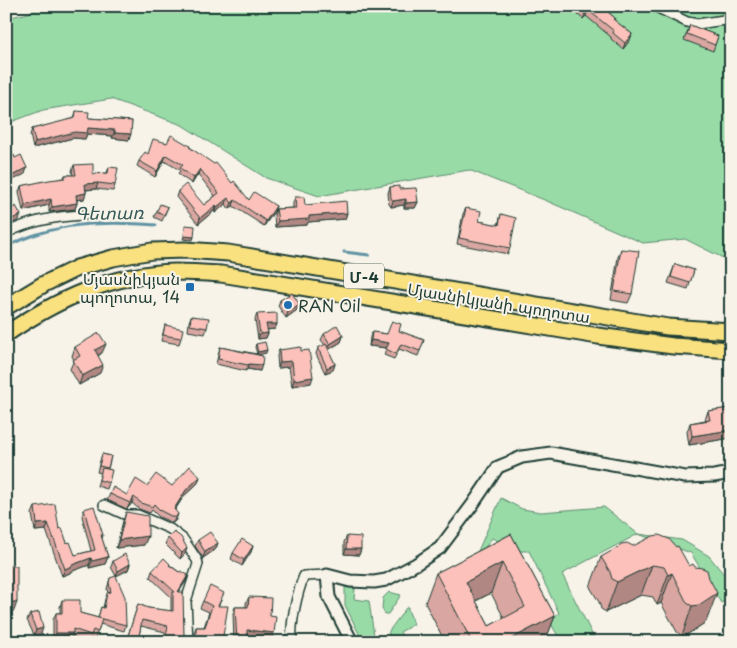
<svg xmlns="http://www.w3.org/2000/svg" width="737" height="648" font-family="'Playpen Sans','Noto Sans Armenian',sans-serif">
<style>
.green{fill:#98dba7;stroke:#5c8c6e}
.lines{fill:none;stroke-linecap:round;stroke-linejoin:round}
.stream{stroke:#6193a4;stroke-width:3}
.minor-casing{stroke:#1f3d34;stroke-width:12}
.tertiary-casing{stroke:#1f3d34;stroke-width:15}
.trunk-casing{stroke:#1f3d34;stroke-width:19}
.minor{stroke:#f7f3e8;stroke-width:9}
.tertiary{stroke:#f7f3e8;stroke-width:11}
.trunk{stroke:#fae180;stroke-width:15}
.wall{fill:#daa6a1;stroke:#1f3d34;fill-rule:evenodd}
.shaded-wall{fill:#b18783;stroke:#1f3d34}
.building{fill:#fdc1bb;stroke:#1f3d34;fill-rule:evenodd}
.poi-dot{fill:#1f6fb2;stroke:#f7f3e8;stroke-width:2}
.labels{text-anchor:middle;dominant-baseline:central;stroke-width:4;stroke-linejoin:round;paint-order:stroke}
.shield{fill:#f7f3e8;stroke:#60746a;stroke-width:1}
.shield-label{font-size:15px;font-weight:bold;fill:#1f3d34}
.poi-label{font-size:16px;fill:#1f3d34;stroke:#f7f3e8;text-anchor:end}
.street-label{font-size:16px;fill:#1f3d34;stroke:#f7f3e8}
.water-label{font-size:18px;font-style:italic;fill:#355a59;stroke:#f7f3e8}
</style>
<rect width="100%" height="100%" fill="#f7f3e8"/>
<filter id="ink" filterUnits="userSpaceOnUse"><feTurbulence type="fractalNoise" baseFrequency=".02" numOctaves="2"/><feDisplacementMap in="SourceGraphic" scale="10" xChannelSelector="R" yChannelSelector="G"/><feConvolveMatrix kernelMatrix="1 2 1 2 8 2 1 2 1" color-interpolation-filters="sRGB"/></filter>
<g filter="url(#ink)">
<g class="green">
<polygon points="36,6 731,6 731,262 685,239 643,243 547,201 469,170 319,196 266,178 182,125 111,99 43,110 6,124 6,18 29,13"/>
<polygon points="501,498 522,509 541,512 604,507 638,534 682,540 709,556 731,583 731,597 721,603 691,553 638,534 562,574 596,642 564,642 559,638 549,620 559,613 529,551 519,551 492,538 477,558 475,558"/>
<polygon points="345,587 355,589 354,599 369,601 374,636 377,642 363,642 345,605"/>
<polygon points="389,592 401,595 388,614 385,614 382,609 383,598"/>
<polygon points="408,607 408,610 414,624 400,632 405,642 388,642 389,631 406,608"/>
</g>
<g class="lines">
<g class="stream">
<path d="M6,247C54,222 104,221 156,225"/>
<polyline points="344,252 369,255"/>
<polyline points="728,312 731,312"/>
</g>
<defs>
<g id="minor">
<polyline points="654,6 687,22 697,24 731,19"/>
<path d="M6,233C30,221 57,216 84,215"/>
<polyline points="104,505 126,515 138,515 170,529 183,539 197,560 198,564 186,601 188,642"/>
<path d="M292,642C290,624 297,593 304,576L327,575"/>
</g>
<polyline id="tertiary" points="352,642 329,597 327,575 350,581 374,582 386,580 416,564 440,548 473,504 498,467 522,457 551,453 685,477 714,476 731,473"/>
<g id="trunk">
<polyline points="6,307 44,284 77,268 113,258 152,251 185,250 228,253 668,327 731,331"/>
<path d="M6,334C58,299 111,274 175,272C190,272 206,273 221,274L598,336L673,346L731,350"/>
</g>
</defs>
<use href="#minor" class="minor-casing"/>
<use href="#tertiary" class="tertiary-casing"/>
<use href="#trunk" class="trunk-casing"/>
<use href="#minor" class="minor"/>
<use href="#tertiary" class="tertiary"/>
<use href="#trunk" class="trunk"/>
</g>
<g class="wall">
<polygon points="572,6 601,6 615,18 614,20 632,34 630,40 623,49 611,39 611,37 586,16 583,19 571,9"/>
<polygon points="690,25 718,36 713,51 684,40"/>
<polygon points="76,111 88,118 132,121 129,140 112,138 113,136 87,134 85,139 73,138 33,148 30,135 32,129 74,119"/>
<polygon points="167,143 190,147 232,183 249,200 276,206 274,212 264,226 233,206 229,209 226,204 215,213 214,211 198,224 176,197 178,191 204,205 215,196 198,174 192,184 178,174 180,170 164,161 155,177 137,166 139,161 148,154"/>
<polygon points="74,165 93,174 107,173 109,167 115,185 113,191 96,189 86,190 86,193 84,199 77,200 77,203 75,209 49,212 49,205 23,211 19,192 21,186 64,178 65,175 73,175 72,171"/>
<polygon points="390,187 399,189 418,202 415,208 404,208 404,205 391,207 389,204 388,193"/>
<polygon points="295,197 305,205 347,213 345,219 308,222 307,225 275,227 274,215 276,209 293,208 293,203"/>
<polygon points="168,207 162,221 154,217 157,211"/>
<polygon points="466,208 479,221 498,225 501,214 510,248 508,254 457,244 463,214"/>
<polygon points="621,249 632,294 628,303 611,300 618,257"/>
<polygon points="675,264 694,270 688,289 668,283"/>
<polygon points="280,300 297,310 286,318 278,306"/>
<polygon points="257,314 277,324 275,329 267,330 268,333 266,338 258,339 255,319"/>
<polygon points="191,316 207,328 205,334 188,331 189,322"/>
<polygon points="165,325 181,338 179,344 161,341"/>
<polygon points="399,331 424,340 418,356 399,349 394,359 384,355 386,348 369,346 370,337 372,332 387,334"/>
<polygon points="324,334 343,336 341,342 328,350 335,364 333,370 325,373 316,354 318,348 325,345 321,340"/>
<polygon points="256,344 266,353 258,354 260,371 247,369 246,371 216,364 220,347 257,354 255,347"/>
<polygon points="75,347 102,353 98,356 100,373 79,385 70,369 74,360 72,356"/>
<polygon points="279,350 301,351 311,383 292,386 289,367 278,368 277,356"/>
<polygon points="731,408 731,438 689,445 687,432 690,423 705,420 708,411"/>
<polygon points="102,454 111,456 108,469 109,483 107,489 97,486 101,473 97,472"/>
<polygon points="198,483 184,496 175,510 176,520 173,523 159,517 152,510 150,513 139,509 132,503 127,509 107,500 110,494 127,495 147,486 172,486"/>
<polygon points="35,507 59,529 75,555 91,551 82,516 84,509 103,535 102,539 108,557 105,564 89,568 89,565 70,572 70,573 62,576 46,530 35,531 32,514"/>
<polygon points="126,512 148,536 144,545 116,548 123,521"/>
<path d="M511,534L555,616L545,642H445L425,603L436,573ZM491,593L504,618L489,626L476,601Z"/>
<polygon points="347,536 361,549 359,555 344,554 344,542"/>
<polygon points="168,538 185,554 180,559 165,544"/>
<polygon points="198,540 216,549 203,558 195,546"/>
<polygon points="253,546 251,552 242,566 231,559 233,553"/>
<polygon points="633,546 689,566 706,622 688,634 682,636 677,632 661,603 657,605 653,597 641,595 606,612 601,609 599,602 590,587 601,557"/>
<polygon points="113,561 130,564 128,570 116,576 111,567"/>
<path d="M170,565L179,572L188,575L186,581L179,592L184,636L187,641L190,642H126L138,604L148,608L171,611V597L150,577L152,571ZM141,626L165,632L164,641L139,636Z"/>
<polygon points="110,578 126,625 124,631 100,624 95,639 90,638 89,642 72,637 71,640 53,640 53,620 56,613 60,613 60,607 62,600 80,613 98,618 101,607 103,608 105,599 108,593 107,589"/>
<polygon points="249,597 270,616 272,639 248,636 248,642 234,642 233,613 235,607 246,607 246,603"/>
<polygon points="222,599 218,606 222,642 194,640 194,633 196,627 204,627 209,612 200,608 203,601"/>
<polygon points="30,614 41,634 34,635 27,620"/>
</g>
<g class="shaded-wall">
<polygon points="588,10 586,16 583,19 585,14"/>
<polygon points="632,34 630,40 623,49 625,43"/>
<polygon points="88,128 115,130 113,136 87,134 85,139 73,138 33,148 35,142"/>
<polygon points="115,133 131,134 129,140 112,138"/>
<polygon points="166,155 164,161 155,177 157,171"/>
<polygon points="27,168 25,174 6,184 6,179"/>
<polygon points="200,169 198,174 192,184 194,178"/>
<polygon points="98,183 96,189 83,190 85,184"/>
<polygon points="86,193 84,199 74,200 76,195"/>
<polygon points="228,198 226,204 215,213 217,207"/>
<polygon points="51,199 49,205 23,211 25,205"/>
<polygon points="406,199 404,205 391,207 393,201"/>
<polygon points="235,200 233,206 229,209 232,203"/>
<polygon points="418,202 415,208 404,208 406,203"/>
<polygon points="77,203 75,209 49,212 52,207"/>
<polygon points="216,205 214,211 198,224 200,218"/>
<polygon points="276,206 274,212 264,226 266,221"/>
<polygon points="347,213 345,219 308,222 307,225 275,227 278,221 309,216"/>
<polygon points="21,215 19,220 6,226 7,221"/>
<polygon points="184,236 194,237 193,240 183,239"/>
<polygon points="300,305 297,310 286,318 288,312"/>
<polygon points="266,324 277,324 275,329 264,330"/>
<polygon points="268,333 266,338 258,339 260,334"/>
<polygon points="343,336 341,342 328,350 330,344"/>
<polygon points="371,340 389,343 387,348 369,346"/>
<polygon points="106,344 102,353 91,359 95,350"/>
<polygon points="267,350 266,353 257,355 258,352"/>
<polygon points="292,361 289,367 278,368 280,362"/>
<polygon points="249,364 262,365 260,371 247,369"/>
<polygon points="335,364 333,370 325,373 327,368"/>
<polygon points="103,365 100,373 79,385 82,376"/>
<polygon points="313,377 311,383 292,386 294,380"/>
<polygon points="731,430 731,438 689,445 692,436"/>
<polygon points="200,477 198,483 184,496 171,515 174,509 186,490"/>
<polygon points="134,497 132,503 127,509 130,503"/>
<polygon points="178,514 176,520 173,523 175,518"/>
<polygon points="48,523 46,530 35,531 37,524"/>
<polygon points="148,536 144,545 116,548 119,540"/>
<polygon points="218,543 216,549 203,558 205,552"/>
<polygon points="253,546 251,552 242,566 244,560"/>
<polygon points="187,548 185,554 180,559 182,553"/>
<polygon points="346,549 361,549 359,555 344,554"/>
<polygon points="108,557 105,564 89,568 92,561"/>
<polygon points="91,558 89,565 70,572 70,573 62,576 65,569 72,565"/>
<polygon points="502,563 491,593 455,611 466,582"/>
<polygon points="130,564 128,570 116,576 118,571"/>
<polygon points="652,565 641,595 606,612 617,582"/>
<polygon points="672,573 661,603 657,605 668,575"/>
<polygon points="188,575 186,581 175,598 178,592"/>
<polygon points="717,593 706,622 688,634 682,636 692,606"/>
<polygon points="6,602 17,602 14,611 6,611"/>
<polygon points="555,616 545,642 505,642"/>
<polygon points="43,628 41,634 34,635 36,630"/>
<polygon points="247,630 274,633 272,639 245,636"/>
<polygon points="56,633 73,633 71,640 53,640"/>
</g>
<g class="building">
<polygon points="577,6 601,6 615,18 613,19 632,34 625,43 613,33 614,31 588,10 585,14"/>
<polygon points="690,25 718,36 715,45 687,34"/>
<polygon points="76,111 89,112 88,118 132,121 131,134 115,133 115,130 88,128 87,133 75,132 35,142 32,129 75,118"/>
<polygon points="171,135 190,146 189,147 214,164 216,163 232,183 234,181 249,200 254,192 276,206 266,221 235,200 232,203 228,198 217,207 216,205 200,218 178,191 186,184 204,205 219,193 200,169 194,178 180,168 183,165 166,155 157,171 139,161 145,152 148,154 153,139 167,143"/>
<polygon points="14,155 15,158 21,155 27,168 6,179 6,158"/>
<polygon points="93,164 93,174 108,173 109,167 118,168 115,185 98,183 85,184 86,193 76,195 77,203 52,207 51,199 25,205 21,186 49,180 65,178 65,175 76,175 74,165"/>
<polygon points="399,186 399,189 416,188 418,202 406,203 406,199 393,201 391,198 390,187"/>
<polygon points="295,197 304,197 305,205 346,201 347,213 309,216 309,219 278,221 276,209 296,208"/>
<polygon points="160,204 168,207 164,215 157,211"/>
<polygon points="16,206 21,215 7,221 6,212"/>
<polygon points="466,208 481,211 479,221 499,225 501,214 516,218 510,248 459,238"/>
<polygon points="185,225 195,226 194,237 184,236"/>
<polygon points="621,249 639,251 632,294 614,291"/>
<polygon points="675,264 694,270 690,283 671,277"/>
<polygon points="292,293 300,305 288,312 280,300"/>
<polygon points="277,313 277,324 266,324 268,333 260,334 257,314"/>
<polygon points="191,316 209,318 207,328 190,325"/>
<polygon points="392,321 401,324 399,331 424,340 420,351 401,344 396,354 386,349 389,343 371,340 372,332 387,334"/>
<polygon points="165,325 183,329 181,338 163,335"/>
<polygon points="337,325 343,336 330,344 324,334"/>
<polygon points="99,333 106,344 95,350 103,365 82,376 73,360 80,356 75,347"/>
<polygon points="265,342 267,350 258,352 256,344"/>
<polygon points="326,344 335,364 327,368 318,348"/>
<polygon points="220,347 263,356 262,365 249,364 248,365 218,359"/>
<polygon points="301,347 301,351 309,350 313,377 294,380 292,361 280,362 279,350"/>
<polygon points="731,408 731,430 692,436 690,423 710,420 708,411"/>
<polygon points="102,454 111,456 108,468 99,466"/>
<polygon points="190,466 200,477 186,490 174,509 178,514 175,518 161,511 154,504 152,507 141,503 134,497 130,503 110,494 113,487 127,495 136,479 147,486 156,474 172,486"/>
<polygon points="102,468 112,470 109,483 99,480"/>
<polygon points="55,504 59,529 62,528 67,543 70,542 75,555 95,550 84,509 94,506 103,535 101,535 108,557 92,561 91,558 72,565 72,566 65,569 48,523 37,524 35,507"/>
<polygon points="126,512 148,516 148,536 119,540"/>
<polygon points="174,532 181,537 187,548 182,553 168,538"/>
<polygon points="210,532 218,543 205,552 198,540"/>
<path d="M511,534L555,616L505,642H472L436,573ZM502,563L525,607L489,626L466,582Z"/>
<polygon points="659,535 669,539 676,547 678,546 689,566 693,564 695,567 702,568 707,570 709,578 717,593 699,605 692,606 687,603 672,573 668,575 664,567 652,565 617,582 612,579 610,572 601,557 617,548 621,544 627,543 633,546 653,536"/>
<polygon points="347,536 361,537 361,549 346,549"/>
<polygon points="242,539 253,546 244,560 233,553"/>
<polygon points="125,554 130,564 118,571 113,561"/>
<path d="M164,558L170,564L169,565L179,572L181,571L188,575L178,592H183L184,636L187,641L190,642H129V640L127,639L138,604L148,608L173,611V592H175L152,571ZM142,620L168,626L165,641L139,636Z"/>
<rect x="6" y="566" width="11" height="36"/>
<polygon points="116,576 125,597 126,625 98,618 101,607 104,608 107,593 111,592 109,583 110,578"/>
<polygon points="210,586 224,593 218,606 228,606 222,642 191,642 196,639 196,627 205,627 212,606 203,601"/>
<polygon points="249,597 271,598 270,616 276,617 274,633 247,630 248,642 237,642 235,607 248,607"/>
<polygon points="62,600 80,600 80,613 102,619 98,632 93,630 91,635 73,629 73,633 56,633 56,613 62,613"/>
<polygon points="39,612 43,628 36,630 30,614"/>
</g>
</g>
<g class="poi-dot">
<rect x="185" y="282" width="10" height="10" rx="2.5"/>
<circle cx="288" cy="305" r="5"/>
</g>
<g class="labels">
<rect class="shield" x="344" y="263.5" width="40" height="25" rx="4"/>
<g class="shield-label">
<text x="364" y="276">Մ-4</text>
</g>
<g class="poi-label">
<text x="180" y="278">Մյասնիկյան<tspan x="180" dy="18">պողոտա, 14</tspan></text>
<text x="298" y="305" text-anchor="start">RAN Oil</text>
</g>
<g class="street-label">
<text transform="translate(499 302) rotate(9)">Մյասնիկյանի պողոտա</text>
</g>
<g class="water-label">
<text transform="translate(109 212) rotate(-1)">Գետառ</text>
</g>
</g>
<rect width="737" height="648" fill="none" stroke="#f7f3e8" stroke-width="25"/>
<rect x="12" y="12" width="712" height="623" fill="none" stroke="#1f3d34" stroke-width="2" filter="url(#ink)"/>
</svg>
